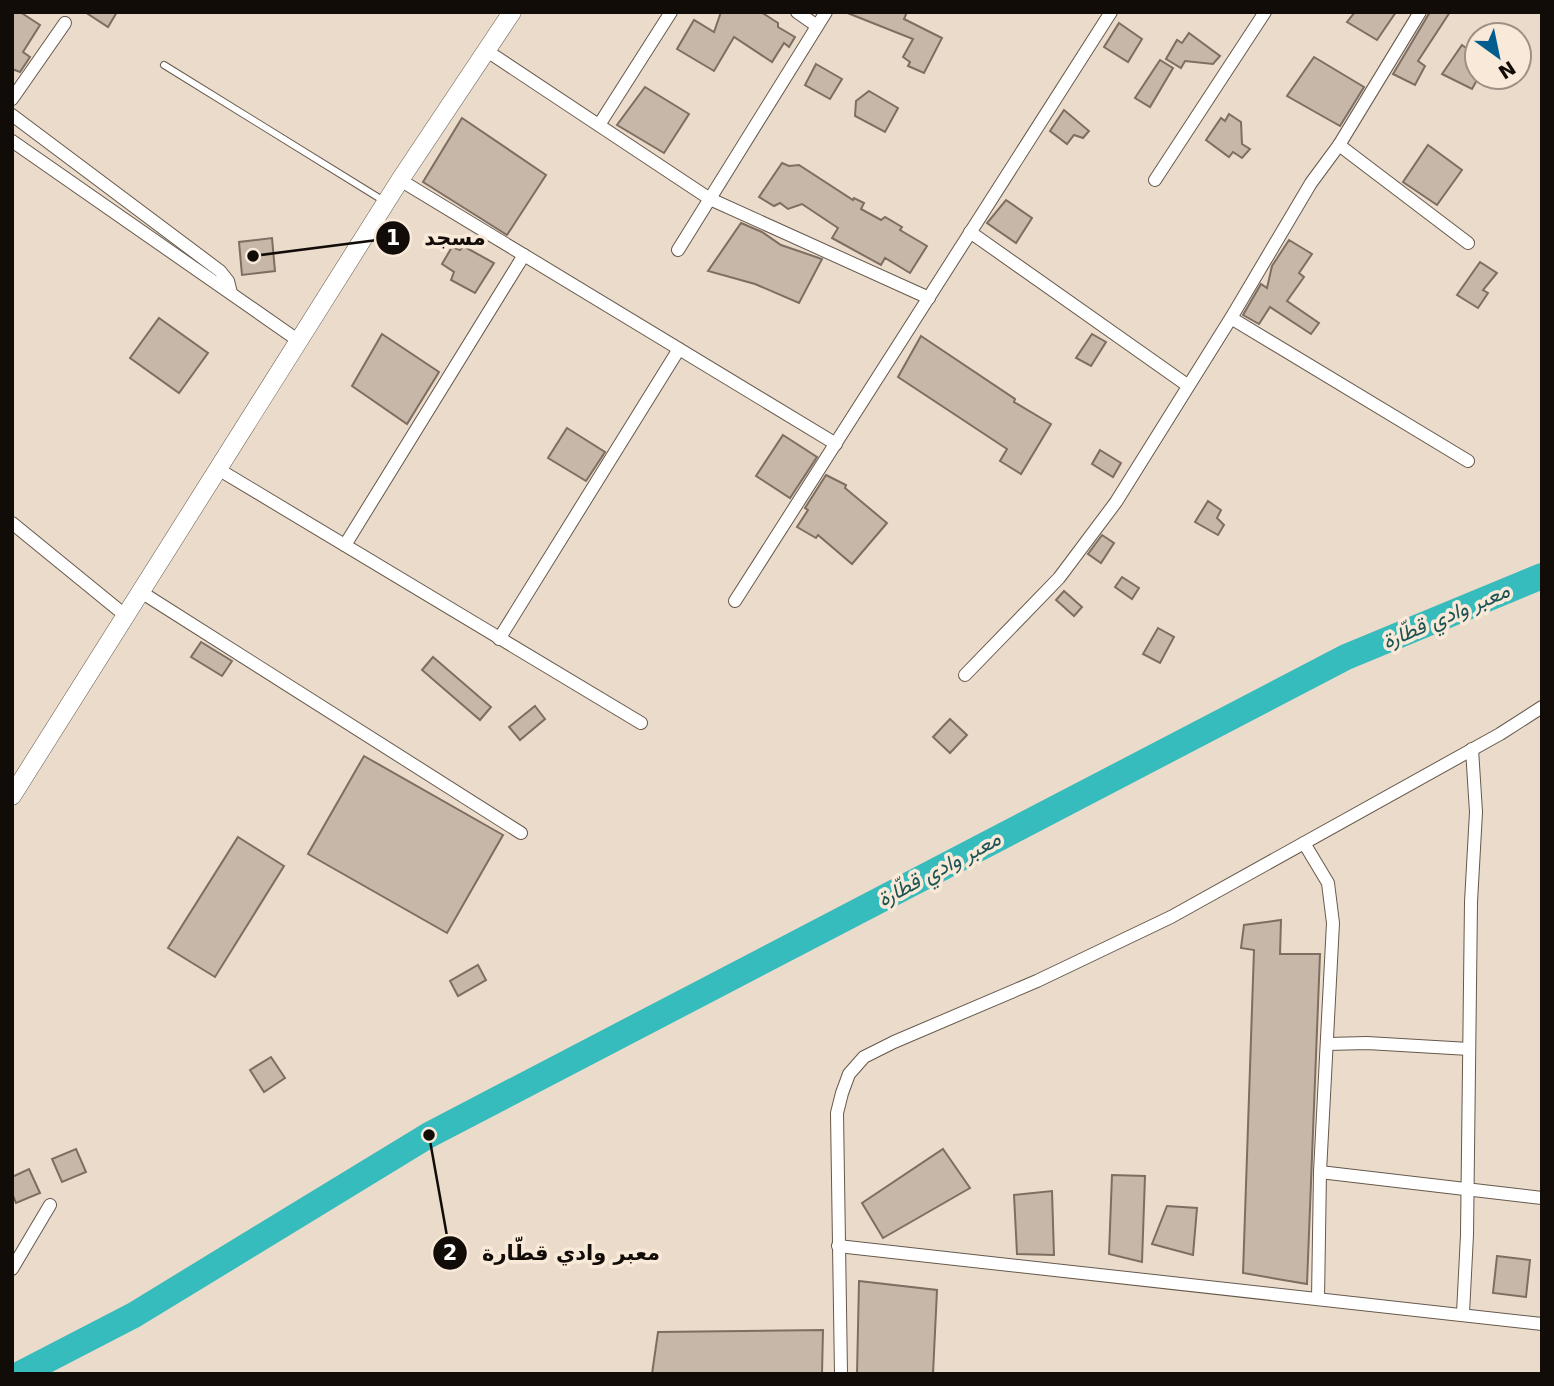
<svg xmlns="http://www.w3.org/2000/svg" width="1554" height="1386" font-family="'DejaVu Sans',Vazirmatn,sans-serif">
<style>
.lines{fill:none;stroke-linecap:round;stroke-linejoin:round}
.river{stroke:#36bcbc;stroke-width:26}
.building{fill:#c7b7a8;stroke:#7d6e61;stroke-width:2}
.lane-casing{stroke:#66594b;stroke-width:8}
.street-casing{stroke:#66594b;stroke-width:14}
.secondary-casing{stroke:#66594b;stroke-width:19}
.lane{stroke:#fff;stroke-width:6}
.street{stroke:#fff;stroke-width:12}
.secondary{stroke:#fff;stroke-width:18}
.labels{text-anchor:middle;dominant-baseline:central;stroke-width:7;stroke-linejoin:round;paint-order:stroke}
.water-label{font-size:21px;font-style:italic;fill:#1c5353;stroke:#f8e9d8}
.leader{fill:none;stroke:#110c07;stroke-width:2.5}
.callout-dot{fill:#110c07;stroke:#f8e9d8;stroke-width:2.5}
.mark-label{font-size:21px;text-anchor:middle;font-weight:bold;fill:#fff}
.callout-label{font-size:21px;text-anchor:middle;font-weight:bold;fill:#110c07;stroke:#f8e9d8;stroke-width:7;stroke-linejoin:round;paint-order:stroke}
</style>
<rect width="100%" height="100%" fill="#ebdbcb"/>
<g class="lines">
<polyline class="river" points="20,1374 134,1315 429,1135 1346,657 1542,576"/>
</g>
<g class="building">
<polygon points="12,12 20,12 40,25 23,52 30,57 20,72 12,69"/>
<polygon points="85,12 117,12 108,27"/>
<polygon points="721,12 761,12 778,23 778,27 795,37 789,47 784,43 772,62 734,37 714,71 677,49 694,20 714,32"/>
<polygon points="845,12 907,12 904,19 942,38 924,73 908,66 910,62 903,57 913,39"/>
<polygon points="1355,12 1396,12 1377,40 1347,22"/>
<polygon points="1430,12 1450,12 1418,61 1425,66 1415,85 1393,74"/>
<polygon points="1119,23 1142,39 1128,62 1104,47"/>
<polygon points="1189,33 1220,56 1213,64 1185,61 1181,68 1166,59 1177,40 1182,43"/>
<polygon points="1462,45 1477,56 1477,80 1472,89 1442,74"/>
<polygon points="1314,57 1364,87 1340,126 1287,96"/>
<polygon points="1160,60 1173,68 1150,107 1135,98"/>
<polygon points="816,64 842,79 830,99 805,85"/>
<polygon points="645,87 689,114 664,153 617,125"/>
<polygon points="869,91 898,108 885,132 855,116 856,101"/>
<polygon points="1064,110 1089,131 1083,138 1074,135 1067,144 1050,131"/>
<polygon points="1229,114 1241,122 1242,144 1250,149 1242,158 1233,152 1229,157 1206,140 1221,118 1225,121"/>
<polygon points="462,118 546,175 507,235 423,182"/>
<polygon points="1428,145 1462,170 1437,205 1403,182"/>
<polygon points="782,163 789,166 799,165 853,200 854,198 864,203 861,209 881,220 885,217 902,227 900,230 927,246 910,273 885,258 881,265 832,238 838,228 802,204 788,209 780,203 774,206 759,197"/>
<polygon points="1006,200 1032,218 1016,243 987,223"/>
<polygon points="741,223 762,232 781,245 822,259 799,303 755,284 708,271"/>
<polygon points="272,238 275,271 242,275 239,242"/>
<polygon points="1289,240 1312,254 1299,273 1304,277 1287,301 1319,323 1311,334 1270,307 1259,324 1243,315 1261,284 1267,288 1272,266"/>
<polygon points="463,246 494,263 475,293 451,280 454,272 442,264 452,247 460,250"/>
<polygon points="1480,262 1497,273 1483,290 1488,293 1478,308 1457,295"/>
<polygon points="159,318 208,353 179,393 130,358"/>
<polygon points="382,334 439,372 407,424 352,386"/>
<polygon points="1092,334 1106,342 1091,366 1076,358"/>
<polygon points="921,336 1015,399 1014,402 1051,424 1021,474 1000,461 1007,449 898,377"/>
<polygon points="567,428 605,452 586,481 548,458"/>
<polygon points="783,435 817,457 790,498 756,476"/>
<polygon points="1100,450 1121,463 1113,477 1092,464"/>
<polygon points="826,475 846,485 845,488 887,523 852,564 818,535 816,538 797,527 808,510 805,508"/>
<polygon points="1208,501 1221,510 1217,518 1224,525 1218,535 1195,522"/>
<polygon points="1102,535 1114,543 1101,563 1088,554"/>
<polygon points="1122,577 1139,588 1132,599 1115,587"/>
<polygon points="1064,591 1082,607 1074,616 1056,600"/>
<polygon points="1158,628 1174,637 1160,663 1143,654"/>
<polygon points="201,642 232,661 222,676 191,657"/>
<polygon points="433,657 491,707 480,720 422,670"/>
<polygon points="535,706 545,719 520,740 509,727"/>
<polygon points="950,719 967,735 950,753 933,737"/>
<polygon points="364,756 503,835 447,933 308,854"/>
<polygon points="238,837 284,866 215,977 168,948"/>
<polygon points="1281,920 1280,954 1320,954 1307,1284 1243,1273 1254,950 1241,948 1244,925"/>
<polygon points="478,965 486,980 458,996 450,981"/>
<polygon points="271,1057 285,1078 264,1092 250,1070"/>
<polygon points="76,1149 86,1172 62,1182 52,1159"/>
<polygon points="943,1149 970,1188 883,1238 862,1203"/>
<polygon points="29,1169 40,1193 16,1203 12,1193 12,1177"/>
<polygon points="1112,1175 1145,1176 1142,1262 1109,1254"/>
<polygon points="1052,1191 1054,1255 1017,1254 1014,1195"/>
<polygon points="1167,1206 1197,1208 1193,1255 1152,1244"/>
<polygon points="1497,1256 1530,1260 1526,1297 1493,1293"/>
<polygon points="859,1281 937,1290 933,1374 857,1374"/>
<polygon points="823,1330 822,1374 652,1374 658,1332"/>
</g>
<g class="lines">
<defs>
<polyline id="lane" points="164,65 384,201"/>
<g id="street">
<polyline points="797,12 817,26"/>
<polyline points="487,51 710,199 929,298"/>
<polyline points="12,99 65,23"/>
<polyline points="12,115 220,271 228,281 231,293"/>
<polyline points="599,125 671,12"/>
<polyline points="12,141 299,341"/>
<polyline points="1339,145 1468,243"/>
<polyline points="400,180 836,444"/>
<polyline points="1155,180 1265,12"/>
<polyline points="970,232 1187,385"/>
<polyline points="678,250 826,12"/>
<polyline points="1231,318 1468,461"/>
<polyline points="218,469 641,723"/>
<polyline points="12,523 126,616"/>
<polyline points="345,545 524,255"/>
<polyline points="141,592 521,833"/>
<polyline points="735,601 1111,12"/>
<polyline points="499,639 679,349"/>
<polyline points="965,675 1059,578 1116,502 1231,318 1311,183 1339,145 1420,12"/>
<polyline points="1304,843 1328,883 1333,923 1320,1172 1318,1299"/>
<polyline points="1327,1044 1367,1043 1469,1049"/>
<polyline points="1320,1172 1542,1198"/>
<polyline points="838,1246 1542,1324"/>
<polyline points="12,1269 50,1205"/>
<polyline points="1463,1313 1467,1235 1471,902 1476,812 1472,749"/>
<polyline points="841,1374 837,1113 842,1093 849,1074 864,1057 894,1042 1037,981 1171,917 1500,734 1542,707"/>
</g>
<polyline id="secondary" points="12,796 400,180 512,12"/>
</defs>
<use href="#lane" class="lane-casing"/>
<use href="#street" class="street-casing"/>
<use href="#secondary" class="secondary-casing"/>
<use href="#lane" class="lane"/>
<use href="#street" class="street"/>
<use href="#secondary" class="secondary"/>
</g>
<g class="labels">
<g class="water-label">
<text transform="translate(1446 616) rotate(-23)">معبر وادي قطّارة</text>
<text transform="translate(939 869) rotate(-28)">معبر وادي قطّارة</text>
</g>
</g>
<path class="leader" d="M253 256L393 238M429 1135L450 1253"/>
<g class="callout-dot">
<circle cx="253" cy="256" r="7"/>
<circle cx="429" cy="1135" r="7"/>
<circle cx="393" cy="238" r="18"/>
<circle cx="450" cy="1253" r="18"/>
</g>
<g class="mark-label">
<text x="393" y="245">1</text>
<text x="450" y="1260">2</text>
</g>
<g class="callout-label">
<text x="455" y="245">مسجد</text>
<text x="571" y="1260">معبر وادي قطّارة</text>
</g>
<rect width="1554" height="1386" fill="none" stroke="#110c07" stroke-width="28"/>
<g transform="translate(1498 56) rotate(147)"><circle r="33" fill="#f8e9d8" stroke="#9c9184" stroke-width="2"/>
<path d="M0-5L12 26L0 18L-12 26Z" fill="#015d8e"/>
<text y="-10" font-size="19" font-weight="bold" text-anchor="middle" fill="#110c07">N</text>
</g>
</svg>
